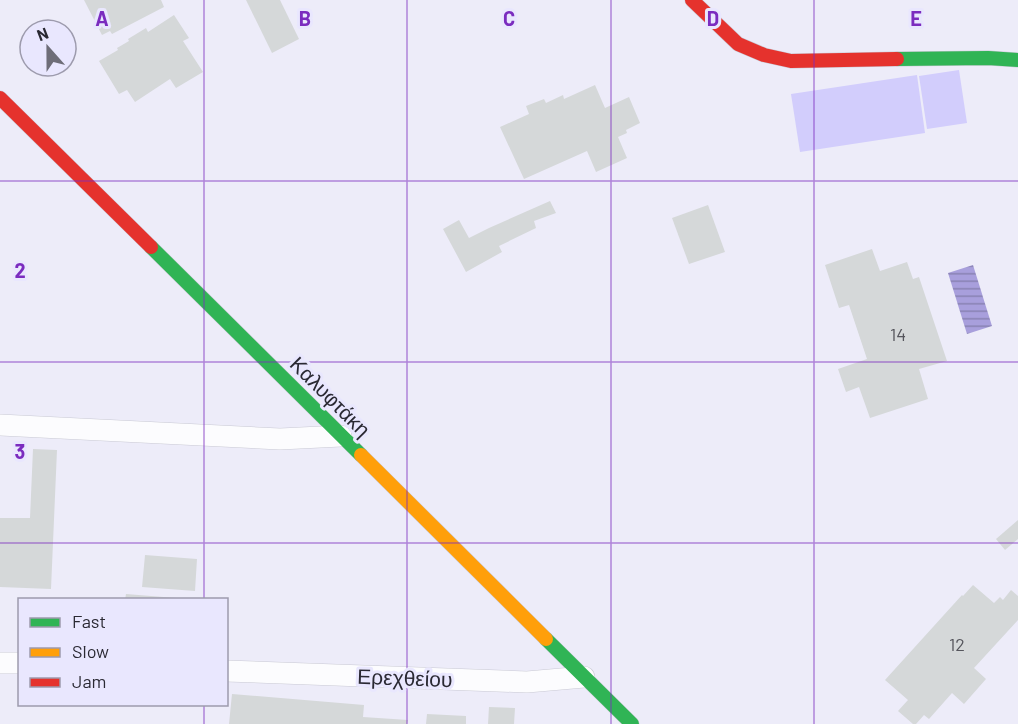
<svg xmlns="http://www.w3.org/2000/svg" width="1018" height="724" font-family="Barlow,sans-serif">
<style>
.garden{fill:#d2cdfc}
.water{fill:url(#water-rules)}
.building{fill:#d5d8d9}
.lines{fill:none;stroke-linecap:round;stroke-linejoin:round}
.lane-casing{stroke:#c9c9d4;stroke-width:22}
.fast-casing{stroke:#c9c9d4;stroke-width:15}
.slow-casing{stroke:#c9c9d4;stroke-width:15}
.jam-casing{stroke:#c9c9d4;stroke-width:15}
.lane{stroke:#fcfcfe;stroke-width:21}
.fast{stroke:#30b455;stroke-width:14}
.slow{stroke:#ff9f0a;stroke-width:14}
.jam{stroke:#e5322d;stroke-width:14}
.grid{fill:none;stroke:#7b2cbf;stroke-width:1.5;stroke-opacity:0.55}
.labels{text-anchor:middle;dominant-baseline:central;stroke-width:6;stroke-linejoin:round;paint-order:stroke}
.number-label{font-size:18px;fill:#55555c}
.street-label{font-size:21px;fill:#2a2933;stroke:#e9e7fe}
.grid-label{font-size:20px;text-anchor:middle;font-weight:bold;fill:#7b2cbf;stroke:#e9e7fe;stroke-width:6;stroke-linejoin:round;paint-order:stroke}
</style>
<defs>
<pattern id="water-rules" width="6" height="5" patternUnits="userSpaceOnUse" patternTransform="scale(1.5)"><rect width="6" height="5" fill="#a89fdc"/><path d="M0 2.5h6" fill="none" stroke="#8982b3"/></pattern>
</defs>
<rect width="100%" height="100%" fill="#edecf9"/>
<g class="garden">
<polygon points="959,70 967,123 927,129 919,76"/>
<polygon points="917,75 925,133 800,152 791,94"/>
</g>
<polygon class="water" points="973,265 992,326 967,334 948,273"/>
<g class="building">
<polygon points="84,0 161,0 164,7 112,34 110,31 102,35"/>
<polygon points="246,0 280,0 299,39 272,53"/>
<polygon points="174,15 189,38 183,41 203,72 176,88 170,79 135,102 127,90 119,94 99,61 118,50 117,48 129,41 128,39 146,28 148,32"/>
<polygon points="595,85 605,108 629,97 640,123 626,130 627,133 618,137 627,158 596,172 587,151 524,179 500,127 529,114 526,106 544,99 546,103 563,95 564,99"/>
<polygon points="550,201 556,213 534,221 536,228 499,246 502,252 466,272 443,229 459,220 469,238 489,228"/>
<polygon points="708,205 725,252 689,264 672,218"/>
<polygon points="872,249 880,271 907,262 913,279 919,277 947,361 919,369 928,399 870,418 859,387 846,392 838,369 867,359 849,305 839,308 825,265"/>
<polygon points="33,449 57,450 51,589 0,587 0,518 30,518"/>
<polygon points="1018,520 1018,539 1005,550 996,539"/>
<polygon points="145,555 197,559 195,591 142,587"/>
<polygon points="973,585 994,603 1000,597 1003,600 1011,590 1018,596 1018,620 974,668 986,679 964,704 952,693 929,719 924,715 916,724 913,724 898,711 908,700 885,680 962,595 963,596"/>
<polygon points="126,594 176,598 176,600 125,600"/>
<polygon points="232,694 364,705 363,717 408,720 407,724 229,724"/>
<polygon points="489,707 515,708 514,724 488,724"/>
<polygon points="427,714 466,716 466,724 426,724"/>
</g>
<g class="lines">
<defs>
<g id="lane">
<polyline points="0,425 280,439 341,436"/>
<polyline points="0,663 20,663"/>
<polyline points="226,671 527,682 584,677"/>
</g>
<g id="fast">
<polyline points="897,59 988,58 1018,60"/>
<polyline points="151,247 361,455"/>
<polyline points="546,639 632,724"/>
</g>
<polyline id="slow" points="361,455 546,639"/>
<g id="jam">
<polyline points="692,0 738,44 764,55 791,61 897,59"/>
<polyline points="0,98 151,247"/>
</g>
</defs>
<use href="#lane" class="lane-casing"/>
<use href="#fast" class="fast-casing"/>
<use href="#slow" class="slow-casing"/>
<use href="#jam" class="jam-casing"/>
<use href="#lane" class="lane"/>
<use href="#fast" class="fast"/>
<use href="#slow" class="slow"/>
<use href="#jam" class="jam"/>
</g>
<path class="grid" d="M204,0V600M407,0V724M611,0V724M814,0V724M0,181H1018M0,362H1018M0,543H1018M204,704V724"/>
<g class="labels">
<g class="number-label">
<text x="898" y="334">14</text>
<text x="957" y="644">12</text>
</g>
<g class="street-label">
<text transform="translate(331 396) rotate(45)">Καλυφτάκη</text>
<text transform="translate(405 677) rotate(2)">Ερεχθείου</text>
</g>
</g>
<g class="grid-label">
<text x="102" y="26">A</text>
<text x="305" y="26">B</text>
<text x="509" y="26">C</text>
<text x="713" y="26">D</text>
<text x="916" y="26">E</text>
<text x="20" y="278">2</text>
<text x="20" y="459">3</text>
</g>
<rect x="18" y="598" width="210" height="108" fill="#e9e7fe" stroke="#9d9bad" stroke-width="1.5"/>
<rect x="30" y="618" width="30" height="9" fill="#30b455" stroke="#9d9bad" stroke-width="1.5"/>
<text x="72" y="628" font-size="18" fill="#2a2933">Fast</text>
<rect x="30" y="648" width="30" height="9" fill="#ff9f0a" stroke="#9d9bad" stroke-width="1.5"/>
<text x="72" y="658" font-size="18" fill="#2a2933">Slow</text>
<rect x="30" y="678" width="30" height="9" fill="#e5322d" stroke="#9d9bad" stroke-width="1.5"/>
<text x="72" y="688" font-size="18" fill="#2a2933">Jam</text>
<g transform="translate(48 48) rotate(339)"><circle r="28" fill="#e9e7fe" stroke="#9d9bad" stroke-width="1.5"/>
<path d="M0-4.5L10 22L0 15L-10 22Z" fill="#6e6d78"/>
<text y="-9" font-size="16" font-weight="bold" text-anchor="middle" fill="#2a2933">N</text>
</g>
</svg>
